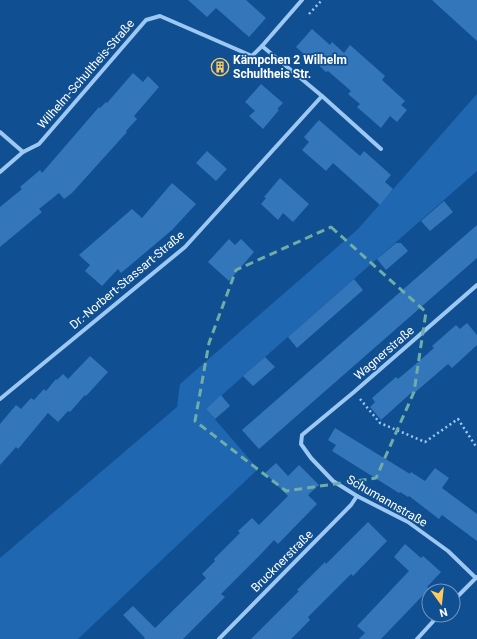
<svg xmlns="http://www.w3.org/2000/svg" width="477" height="639" font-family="Roboto,sans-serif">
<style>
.green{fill:#1f67b0}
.building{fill:#3476ba}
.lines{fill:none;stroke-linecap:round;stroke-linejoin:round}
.path{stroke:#9cc8f3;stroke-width:2.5;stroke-dasharray:2 3;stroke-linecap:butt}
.minor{stroke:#9cc8f3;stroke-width:4}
.marked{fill:none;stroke:#6fada8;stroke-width:3;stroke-dasharray:8 5;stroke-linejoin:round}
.labels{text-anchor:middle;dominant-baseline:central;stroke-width:3.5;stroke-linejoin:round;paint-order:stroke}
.poi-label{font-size:12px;font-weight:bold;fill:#fff;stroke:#104f92;text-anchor:start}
.street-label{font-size:12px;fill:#fff;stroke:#104f92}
</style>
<rect width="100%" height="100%" fill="#104f92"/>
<polygon class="green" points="477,94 477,171 206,409 258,469 78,639 0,639 0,558 177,407 180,384 358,229"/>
<g class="building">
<polygon points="188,0 246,0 266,18 249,37 216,8 207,17"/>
<polygon points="432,0 477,0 477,41"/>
<polygon points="312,29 330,45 332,42 344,53 350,45 385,76 382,80 405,101 401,105 407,110 397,122 390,116 381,128 357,107 360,104 348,94 351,91 328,71 326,72 315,62 314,63 296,47"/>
<polygon points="133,73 143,82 148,76 159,87 134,116 137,119 126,131 127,132 72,193 64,199 59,193 39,209 42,212 0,247 0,207 22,189 20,187 40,170 42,173 99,107 100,108 106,102 107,103"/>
<polygon points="261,84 283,103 277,109 279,110 263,129 249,116 255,111 245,102"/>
<polygon points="319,120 360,156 364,151 391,175 385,182 393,189 380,205 333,163 326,171 302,150 309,142 304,137"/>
<polygon points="207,151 227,169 216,181 196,163"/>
<polygon points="280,178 309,204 293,222 283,213 278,220 261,204 266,198 264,197"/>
<polygon points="172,183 196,204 172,230 121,273 118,269 102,286 85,271 90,265 79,255 132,209 142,218"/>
<polygon points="444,201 453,212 430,231 421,221"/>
<polygon points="477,225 477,258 259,449 242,430"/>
<polygon points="229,239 235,245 241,239 254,252 229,281 208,262"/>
<polygon points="396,243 401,243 408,251 386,270 377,259"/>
<polygon points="354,279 363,290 297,348 288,337"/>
<polygon points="467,323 477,335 477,345 452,368 448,364 412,395 411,393 381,420 370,407 375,402 372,398 396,377 398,379 410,369 434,348 432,346 456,325 460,329"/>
<polygon points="90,356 108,372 86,396 85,395 70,412 68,411 58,422 48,413 18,449 16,447 0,465 0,424 16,405 21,409 31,398 34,400 44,389 46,391 56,379 57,380 63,374 68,379"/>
<polygon points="265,357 275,367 253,386 243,376"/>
<polygon points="221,395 230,406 215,419 206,409"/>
<polygon points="335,428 410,474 411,472 425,481 435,468 449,478 442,488 477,514 477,541 442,515 439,519 409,496 408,497 400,492 399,493 332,451 336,445 328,440"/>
<polygon points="276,463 288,476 299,465 319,485 308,495 317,504 278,544 274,540 261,554 221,594 225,597 183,639 144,639 145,638 123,615 133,606 155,628 206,578 202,574 215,561 214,559 240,533 238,531 252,518 259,525 288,496 265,473"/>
<polygon points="368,522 387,541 353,576 351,574 308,617 310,620 291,639 251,639 299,591 297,590 325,562 326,564"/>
<polygon points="405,544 421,558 423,556 441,572 427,587 429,589 381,639 359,639 365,633 357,626 409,571 394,557"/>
</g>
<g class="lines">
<g class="path">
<polyline points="309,14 322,0"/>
<polyline points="360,399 380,423 425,442 458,419 477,448"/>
</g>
<g class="minor">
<polyline points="262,46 322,96"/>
<polyline points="0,132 23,152 0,172"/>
<polyline points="23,152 39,144 146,20 160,16 252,56 262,46 302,0"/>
<polyline points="0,399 185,247 322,96 381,149"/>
<polyline points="476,578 448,551 408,522 357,496 333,481 311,458 301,444 302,435 354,392 477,285"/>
<polyline points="453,601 477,577"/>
<polyline points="219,639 351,505 357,496"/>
<polyline points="417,639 439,615"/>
</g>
</g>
<path class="marked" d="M331,227L426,312L414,392L376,478L286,491L195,421L209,343L236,270Z"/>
<defs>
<symbol id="building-ring" viewBox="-11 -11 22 22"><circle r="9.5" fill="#104f92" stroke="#ffc95e" stroke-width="1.5"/><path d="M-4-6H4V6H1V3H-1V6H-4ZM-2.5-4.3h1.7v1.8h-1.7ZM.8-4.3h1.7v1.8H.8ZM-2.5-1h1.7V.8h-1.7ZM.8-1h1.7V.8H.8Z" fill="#ffc95e"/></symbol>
</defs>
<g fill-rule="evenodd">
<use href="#building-ring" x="210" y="57" width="20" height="20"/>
</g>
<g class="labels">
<g class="poi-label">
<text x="233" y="60">Kämpchen 2 Wilhelm<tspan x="233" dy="14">Schultheis Str.</tspan></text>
</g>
<g class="street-label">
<text transform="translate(86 74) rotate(-49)">Wilhelm-Schultheis-Straße</text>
<text transform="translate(127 280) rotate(-40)">Dr.-Norbert-Stassart-Straße</text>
<text transform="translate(384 353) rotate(-41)">Wagnerstraße</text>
<text transform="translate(387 501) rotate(30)">Schumannstraße</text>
<text transform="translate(282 561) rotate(-45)">Brucknerstraße</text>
</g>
</g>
<g transform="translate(441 603) rotate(165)"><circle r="19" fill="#104f92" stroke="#7095be"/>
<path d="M0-3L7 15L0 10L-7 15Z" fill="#ffc95e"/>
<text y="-6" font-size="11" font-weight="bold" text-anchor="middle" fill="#ffffff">N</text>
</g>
</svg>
